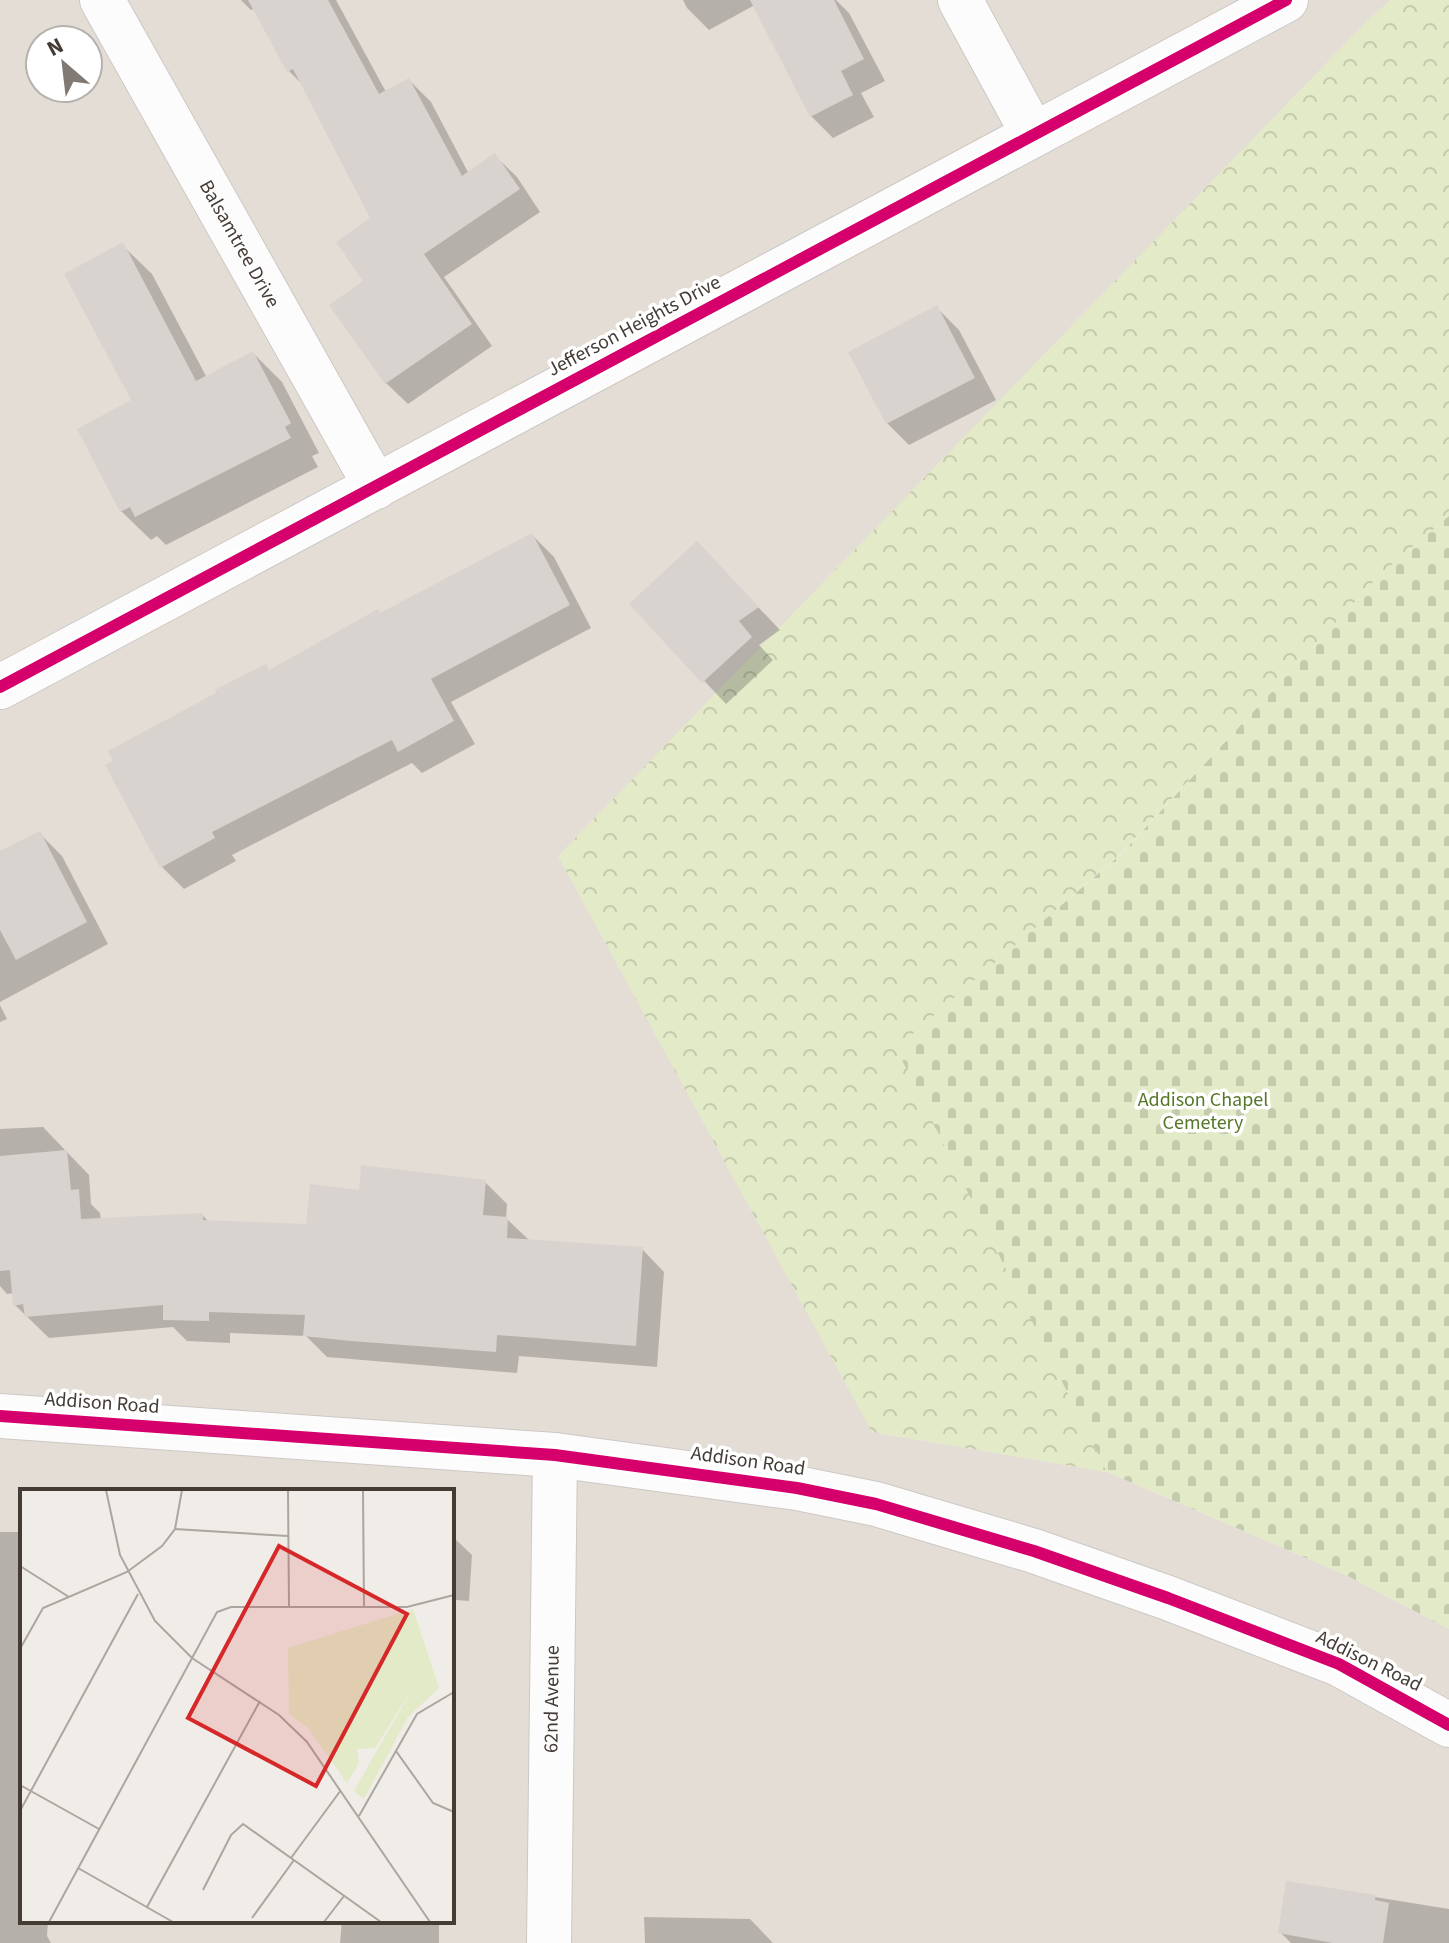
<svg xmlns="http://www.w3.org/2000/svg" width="1449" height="1943" font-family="'Source Sans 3',sans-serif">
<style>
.residential{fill:#e4ddd5;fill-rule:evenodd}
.forest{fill:url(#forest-crowns)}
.cemetery{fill:url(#cemetery-stones)}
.shadow{fill:#0003}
.building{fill:#d8d3cf}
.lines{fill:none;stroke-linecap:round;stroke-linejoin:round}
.minor-casing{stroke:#ccc8c4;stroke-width:46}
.tertiary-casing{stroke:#ccc8c4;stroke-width:46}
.minor{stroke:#fdfcfc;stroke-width:44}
.tertiary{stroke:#fdfcfc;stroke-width:44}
.cycleway-casing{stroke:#fff;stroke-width:17}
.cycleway{stroke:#d6006c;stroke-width:12}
.labels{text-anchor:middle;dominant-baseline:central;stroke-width:7;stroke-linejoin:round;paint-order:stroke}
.street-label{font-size:20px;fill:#453b35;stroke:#fff}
.park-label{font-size:20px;fill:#567728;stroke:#fff}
.inset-road{fill:none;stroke:#aca5a0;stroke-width:2}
.view{fill:#d62828;fill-opacity:0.15;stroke:#d62828;stroke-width:4}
.inset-edge{fill:none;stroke:#453b35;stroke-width:4}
</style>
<defs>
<pattern id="forest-crowns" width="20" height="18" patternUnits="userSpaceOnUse" patternTransform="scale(2)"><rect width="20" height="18" fill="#e3eac8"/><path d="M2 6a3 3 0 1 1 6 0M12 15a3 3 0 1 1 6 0" fill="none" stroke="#c4caac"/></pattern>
<pattern id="cemetery-stones" width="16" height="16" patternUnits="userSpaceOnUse" patternTransform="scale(2)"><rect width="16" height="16" fill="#e3eac8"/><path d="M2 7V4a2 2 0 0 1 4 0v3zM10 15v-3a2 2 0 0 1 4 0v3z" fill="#c4caac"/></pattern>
</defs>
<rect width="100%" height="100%" fill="#f0ece8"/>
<path class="residential" d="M0,0H1405L872,1432L1107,1472L1348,1576L1449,1629V1943H0ZM40,40H88V88H40ZM22,1491H452V1921H22Z"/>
<polygon class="forest" points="1391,0 1449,0 1449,516 1381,574 1121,853 897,1048 1107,1472 872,1432 558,856 1372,16"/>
<polygon class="cemetery" points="1449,516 1449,1629 1348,1576 1107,1472 896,1048 1121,854 1381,574"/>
<g class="shadow">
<polygon points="241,0 336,0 386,92 409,80 431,102 469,174 495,156 517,177 540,212 444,277 492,346 408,404 386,383 366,282 373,219 304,86 289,71 255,8 251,10"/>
<polygon points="683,0 836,0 849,13 885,81 861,93 874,117 833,138 811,116 755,5 709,30 687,8"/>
<polygon points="122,245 152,274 207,378 253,353 282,382 319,453 312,456 318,467 166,545 157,536 151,540 121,511 134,401"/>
<polygon points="937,308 959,330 996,400 909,445 887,423"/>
<polygon points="532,535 554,557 591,628 451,702 475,744 422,773 412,763 232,855 236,861 184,889 162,867 270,672"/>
<polygon points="719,566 780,630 759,645 773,660 726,704 632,604"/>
<polygon points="40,834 62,856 108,944 0,1002 0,853"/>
<polygon points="0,1005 7,1019 0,1022"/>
<polygon points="43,1127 89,1175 91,1204 100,1213 101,1220 202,1215 209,1222 308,1226 360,1193 485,1182 507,1204 506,1218 530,1241 642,1249 664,1272 657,1367 519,1356 517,1373 327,1357 306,1336 230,1333 230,1343 187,1341 173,1327 49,1338 15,1305 14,1293 7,1294 0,1286 0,1129"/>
<polygon points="0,1532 22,1532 22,1921 48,1921 47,1936 51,1943 0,1943"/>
<polygon points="452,1536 472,1555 469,1601 456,1600 456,1609 452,1609"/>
<polygon points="1288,1883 1449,1909 1449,1943 1291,1943 1280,1932"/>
<polygon points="644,1917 750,1919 773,1943 645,1943"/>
<polygon points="342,1921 439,1921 439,1943 340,1943"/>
</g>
<g class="building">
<polygon points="248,0 328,0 379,94 409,78 462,176 495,153 520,189 424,254 472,324 385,384 329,305 363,281 336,242 370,218 293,69 287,72"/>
<polygon points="750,0 834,0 864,59 841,71 853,95 810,117"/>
<polygon points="123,242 196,381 253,351 291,423 285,427 291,438 135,517 130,507 120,512 77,429 131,400 64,274"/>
<polygon points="937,305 975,378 886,424 848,352"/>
<polygon points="532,533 570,605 431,679 454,721 398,752 392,740 212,832 215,838 160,868 105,765 113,761 108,751 216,693 215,690 266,664 269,670 378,609 380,613"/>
<polygon points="697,541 759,607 739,621 752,637 702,683 629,604"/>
<polygon points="40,831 87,922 16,960 0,930 0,851"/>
<polygon points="67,1150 71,1190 79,1189 81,1219 203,1213 203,1220 306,1224 310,1184 359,1190 361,1165 486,1180 483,1215 508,1217 507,1238 643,1247 636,1346 497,1335 496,1352 351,1341 303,1336 305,1315 209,1312 209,1321 163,1320 163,1305 25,1317 23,1304 13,1306 10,1270 0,1271 0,1156"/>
<polygon points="1286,1881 1376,1895 1375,1900 1389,1903 1383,1943 1333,1943 1278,1933"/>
</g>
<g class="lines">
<defs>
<g id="minor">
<path id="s1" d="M102,0L376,487"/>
<polyline points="960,0 1033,134"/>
<polyline points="0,687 1286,0"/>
<path id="s2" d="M549,1943L555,1455"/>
</g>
<polyline id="tertiary" points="0,1416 555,1455 797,1488 876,1504 1034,1551 1168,1598 1339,1664 1449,1725"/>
</defs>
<use href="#minor" class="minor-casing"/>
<use href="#tertiary" class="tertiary-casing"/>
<use href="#minor" class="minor"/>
<use href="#tertiary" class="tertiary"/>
<defs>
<g id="cycleway">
<polyline points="0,687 1286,0"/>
<polyline points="0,1416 555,1455 797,1488 876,1504 1034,1551 1168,1598 1339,1664 1449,1725"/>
</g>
</defs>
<use href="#cycleway" class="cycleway-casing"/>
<use href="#cycleway" class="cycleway"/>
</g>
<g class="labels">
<g class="street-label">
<text stroke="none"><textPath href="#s1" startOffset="280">Balsamtree Drive</textPath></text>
<text transform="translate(634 326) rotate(-28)">Jefferson Heights Drive</text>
<text transform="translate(102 1403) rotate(4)">Addison Road</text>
<text transform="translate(748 1461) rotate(8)">Addison Road</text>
<text transform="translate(1369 1661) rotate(26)">Addison Road</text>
<text stroke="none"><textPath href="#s2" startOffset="244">62nd Avenue</textPath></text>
</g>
<g class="park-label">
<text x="1203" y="1100">Addison Chapel<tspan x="1203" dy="23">Cemetery</tspan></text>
</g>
</g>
<g transform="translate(20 1489)">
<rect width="434" height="434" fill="#f0ece8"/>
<path d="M393,120L419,199L388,228L344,310L334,302L395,195L370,170L289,192L288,239L269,225L268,159Z" fill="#e3eac8"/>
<path d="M370,169L392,184L395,195L355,259L337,260L339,274L327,294L288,239L289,192Z" fill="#e3eac8"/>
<path class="inset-road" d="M86,1L100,66L135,132L172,169L259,226L287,253L410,433M268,1L269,118M343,1L344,118M155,40L268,47M0,77L49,108M0,160L23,119L107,83L142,57L155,40L162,1M376,262L413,314L434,323M0,296L79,340M0,322L118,105M339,327L397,225L434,203M271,369L321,301M58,379L153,433M183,401L211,346L223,335L361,433M127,418L240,212M232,429L274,371M29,433L197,123L211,118H387L434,106M304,433L324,407"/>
<path class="view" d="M259,57L387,125L296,297L168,229Z"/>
<rect width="434" height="434" class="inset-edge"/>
</g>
<g transform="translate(64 64) rotate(332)"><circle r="38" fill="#ffffff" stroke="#b5b1ae" stroke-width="2"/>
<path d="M0-6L14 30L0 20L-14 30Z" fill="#817974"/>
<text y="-12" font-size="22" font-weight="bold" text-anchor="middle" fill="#453b35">N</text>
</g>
</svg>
